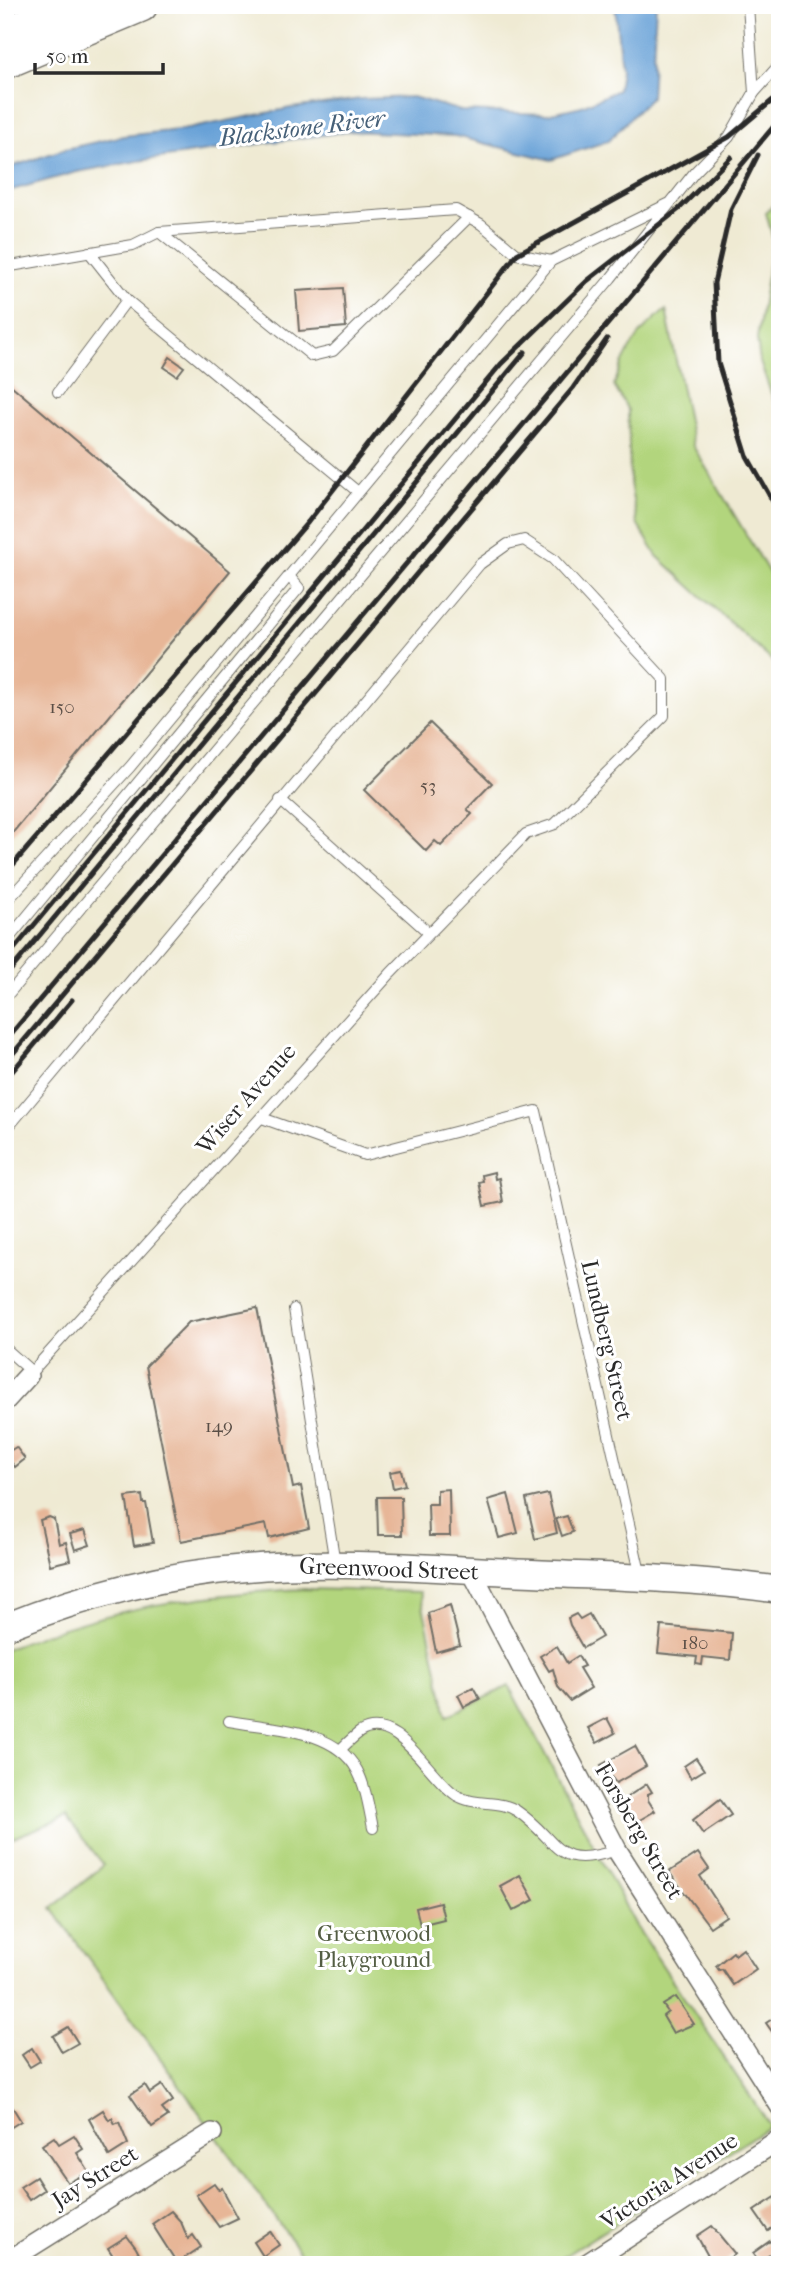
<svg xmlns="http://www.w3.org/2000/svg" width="785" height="2270" font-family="'IM FELL French Canon',serif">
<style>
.green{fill:#b2d57d;stroke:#6e8054;stroke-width:2}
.water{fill:#67a1d7;stroke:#496681;stroke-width:2}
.building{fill:#e7b697}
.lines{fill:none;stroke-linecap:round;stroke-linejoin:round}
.lane-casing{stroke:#706e66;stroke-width:12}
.street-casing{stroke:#706e66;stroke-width:22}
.secondary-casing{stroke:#706e66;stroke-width:29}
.highway-casing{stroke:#706e66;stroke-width:36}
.lane{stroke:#fff;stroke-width:10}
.street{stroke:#fff;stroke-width:19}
.secondary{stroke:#fff;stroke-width:26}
.highway{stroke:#fff;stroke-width:33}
.rail{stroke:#2b2b2b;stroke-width:5}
.labels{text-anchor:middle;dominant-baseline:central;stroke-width:6;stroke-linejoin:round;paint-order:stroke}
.number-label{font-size:19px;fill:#5a4e46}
.street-label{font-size:23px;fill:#2b2b2b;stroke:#fff}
.park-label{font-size:23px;fill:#545e44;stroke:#fff}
.water-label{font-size:24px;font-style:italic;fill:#466078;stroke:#fff}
</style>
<rect width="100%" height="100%" fill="#fff"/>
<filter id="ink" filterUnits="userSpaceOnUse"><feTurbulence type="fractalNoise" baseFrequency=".0143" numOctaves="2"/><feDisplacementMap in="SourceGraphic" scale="14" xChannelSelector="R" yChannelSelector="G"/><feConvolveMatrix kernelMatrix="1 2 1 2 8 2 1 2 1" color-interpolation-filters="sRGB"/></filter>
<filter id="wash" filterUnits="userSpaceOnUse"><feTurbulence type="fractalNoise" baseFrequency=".00686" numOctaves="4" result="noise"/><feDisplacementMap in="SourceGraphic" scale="28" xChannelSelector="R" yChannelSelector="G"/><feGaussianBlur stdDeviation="1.57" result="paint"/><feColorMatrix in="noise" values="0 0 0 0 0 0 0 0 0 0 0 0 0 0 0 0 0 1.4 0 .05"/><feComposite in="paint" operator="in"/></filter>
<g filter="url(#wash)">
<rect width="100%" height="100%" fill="#efead3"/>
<g class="green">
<polygon points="780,197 780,418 760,362 757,339 773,239 766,213"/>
<path d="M666,310L693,446L780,591V668L657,556L637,523L630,483L628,410L614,386C624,354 638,330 666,310Z"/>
<path d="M309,1589L420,1592L447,1716L509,1686L636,1926L770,2126L550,2265H309L52,1908L104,1865L66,1817L5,1841V1649C107,1608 200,1593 309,1589Z"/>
</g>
<polygon class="water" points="615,5 656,5 651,97 608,141 551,160 455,136 350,131 138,161 77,172 5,192 5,169 65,149 123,136 187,129 291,108 361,99 413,97 461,111 547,114 582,106 618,90 621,70"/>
<g id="blocks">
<g class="building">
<polygon points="343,288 346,327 299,331 296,291"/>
<polygon points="170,357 184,367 177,376 164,367"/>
<polygon points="5,380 230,571 5,842"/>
<polygon points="430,723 492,783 467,809 472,814 441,846 435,841 426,851 364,790"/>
<polygon points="494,1172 495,1179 499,1178 503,1202 484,1206 479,1182 483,1181 482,1175"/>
<polygon points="257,1308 293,1488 301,1486 309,1528 269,1538 266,1524 181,1541 146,1366 189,1322"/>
<polygon points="16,1447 25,1459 15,1467 5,1454"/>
<polygon points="401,1470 405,1485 393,1488 390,1472"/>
<polygon points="449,1489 450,1536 429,1536 428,1504 437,1504 437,1490"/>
<polygon points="508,1494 518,1533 499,1538 488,1500"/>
<polygon points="548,1494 557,1533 535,1539 526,1499"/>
<polygon points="142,1495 143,1503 146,1503 153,1543 134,1546 126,1497"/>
<polygon points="377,1497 401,1497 402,1535 378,1535"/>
<polygon points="567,1516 573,1532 562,1536 556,1519"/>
<polygon points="49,1517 54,1519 59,1544 66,1542 70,1560 50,1565 40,1520"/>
<polygon points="85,1530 90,1545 75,1550 70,1534"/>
<polygon points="450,1605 460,1645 436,1652 428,1613"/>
<polygon points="576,1614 580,1619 589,1614 602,1637 583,1648 570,1625 568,1618"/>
<polygon points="661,1626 732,1633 730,1660 703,1657 702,1665 696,1664 697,1657 658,1653"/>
<polygon points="557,1646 567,1663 578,1656 584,1666 579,1668 591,1688 570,1701 558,1687 553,1669 549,1671 540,1656"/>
<polygon points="473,1687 480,1699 464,1707 458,1695"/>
<polygon points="607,1718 615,1733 597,1743 588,1728"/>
<polygon points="635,1746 646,1766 616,1783 601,1765"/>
<polygon points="696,1758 704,1770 691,1778 684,1766"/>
<polygon points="647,1784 652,1792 648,1794 648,1800 655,1811 631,1825 618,1803"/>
<polygon points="720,1799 731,1815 703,1834 693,1820"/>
<polygon points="698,1853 709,1869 700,1876 726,1916 710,1927 669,1872"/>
<polygon points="520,1875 534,1900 513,1911 500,1886"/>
<polygon points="440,1902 444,1919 420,1925 416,1908"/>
<polygon points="743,1949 756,1969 733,1985 722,1969 719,1970 716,1966 733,1952 735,1955"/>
<polygon points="676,1997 694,2024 673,2033 663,2016 668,2012 663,2005"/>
<polygon points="780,2014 780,2043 766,2023"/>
<polygon points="68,2027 78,2043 62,2052 53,2036"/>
<polygon points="32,2048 40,2061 30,2067 22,2055"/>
<polygon points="145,2085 150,2093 162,2085 173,2101 162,2109 168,2116 152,2127 130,2095"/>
<polygon points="13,2108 21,2121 5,2131 5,2113"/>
<polygon points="103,2110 109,2120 112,2118 115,2124 119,2122 128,2144 109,2156 89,2119"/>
<polygon points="74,2135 83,2149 77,2153 89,2172 68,2183 42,2145 54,2137 59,2144"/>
<polygon points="36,2177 44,2190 29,2200 20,2187"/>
<polygon points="214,2183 219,2190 222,2188 238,2218 219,2227 196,2195"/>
<polygon points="777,2196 780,2200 780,2222 768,2231 754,2211"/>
<polygon points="171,2211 181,2222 188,2239 193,2235 201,2247 177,2263 152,2224"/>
<polygon points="712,2226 735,2254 720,2265 713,2265 697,2236"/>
<polygon points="270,2231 279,2245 263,2256 254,2242"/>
<polygon points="127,2236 136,2248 145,2265 119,2265 108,2248"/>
<polygon points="770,2241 776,2250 760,2262 753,2253"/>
</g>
</g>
</g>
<g filter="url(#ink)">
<use href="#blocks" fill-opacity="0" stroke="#706e66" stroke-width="2"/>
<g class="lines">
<defs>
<g id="lane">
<polyline points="754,93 780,64"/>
<polyline points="159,232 312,356 333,351 469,217"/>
<polyline points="89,252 127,300 358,492"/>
<polyline points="5,267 133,245 159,232 456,210 481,224 517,254 551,261"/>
<polyline points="58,392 127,300"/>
<polyline points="280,800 429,933"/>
<polyline points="5,903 130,767 551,261 668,204"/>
<polyline points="5,943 299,588 289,576"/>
<polyline points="5,998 611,278 694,173 729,137 754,93 748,5"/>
<polyline points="262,1118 365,1155 536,1111 641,1577"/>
<polyline points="5,1131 480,564 508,544 524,540 553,559 664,679 664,716 555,824 526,834 390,974 28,1376"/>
<polyline points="294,1309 335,1563"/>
<polyline points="5,1348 32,1372"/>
<polyline points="5,1484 6,1484"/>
<path d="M229,1721C271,1729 334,1728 357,1770C366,1787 369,1809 373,1828"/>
<path d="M340,1750C346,1744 353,1737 360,1732C397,1710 429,1778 456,1795C475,1807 500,1799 517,1811C561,1841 552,1871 617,1850"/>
</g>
<g id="street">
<polyline points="5,1401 28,1376"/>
<polyline points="471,1570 617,1850 780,2106"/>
<polyline points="5,2263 212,2133"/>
<polyline points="585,2265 780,2139"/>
</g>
<path id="secondary" d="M5,1627C83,1596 162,1574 246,1568C337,1560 440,1569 532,1573C614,1577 698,1578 780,1590"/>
<g id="highway">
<polyline points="5,34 76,5"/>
<polyline points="5,62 141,5"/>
</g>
</defs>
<use href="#lane" class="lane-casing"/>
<use href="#street" class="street-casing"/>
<use href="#secondary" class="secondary-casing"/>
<use href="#highway" class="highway-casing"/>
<use href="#lane" class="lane"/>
<use href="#street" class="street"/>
<use href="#secondary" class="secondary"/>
<use href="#highway" class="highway"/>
<g class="rail">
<polyline points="758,155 731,209 714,283 718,363 747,456 780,514"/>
<polyline points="5,874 308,522 517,254 729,137 780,94"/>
<polyline points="5,960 501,364 587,281 679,209 731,157"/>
<polyline points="5,977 525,352"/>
<polyline points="5,1041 780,119"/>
<polyline points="5,1063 573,388 607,339"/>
<polyline points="5,1080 72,1000"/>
</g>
</g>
</g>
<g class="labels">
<g class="number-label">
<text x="62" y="707">150</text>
<text x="428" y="786">53</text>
<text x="219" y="1426">149</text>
<text x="695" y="1643">180</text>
</g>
<g class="street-label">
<text transform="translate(246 1099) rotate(-49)">Wiser Avenue</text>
<text transform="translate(607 1340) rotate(77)">Lundberg Street</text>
<text transform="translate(389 1569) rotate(2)">Greenwood Street</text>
<text transform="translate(639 1831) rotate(60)">Forsberg Street</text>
<text transform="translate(95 2177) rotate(-32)">Jay Street</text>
<text transform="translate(669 2181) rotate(-33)">Victoria Avenue</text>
</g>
<g class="park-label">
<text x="374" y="1933">Greenwood<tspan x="374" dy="26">Playground</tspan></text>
</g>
<g class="water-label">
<text transform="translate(302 128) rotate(-7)">Blackstone River</text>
</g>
</g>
<rect width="785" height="2270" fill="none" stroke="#fff" stroke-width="28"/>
<path d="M35 63v10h128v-10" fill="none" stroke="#2b2b2b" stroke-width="3.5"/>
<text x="46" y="63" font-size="21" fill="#2b2b2b" stroke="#ffffff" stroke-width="5" paint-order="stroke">50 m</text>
</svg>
